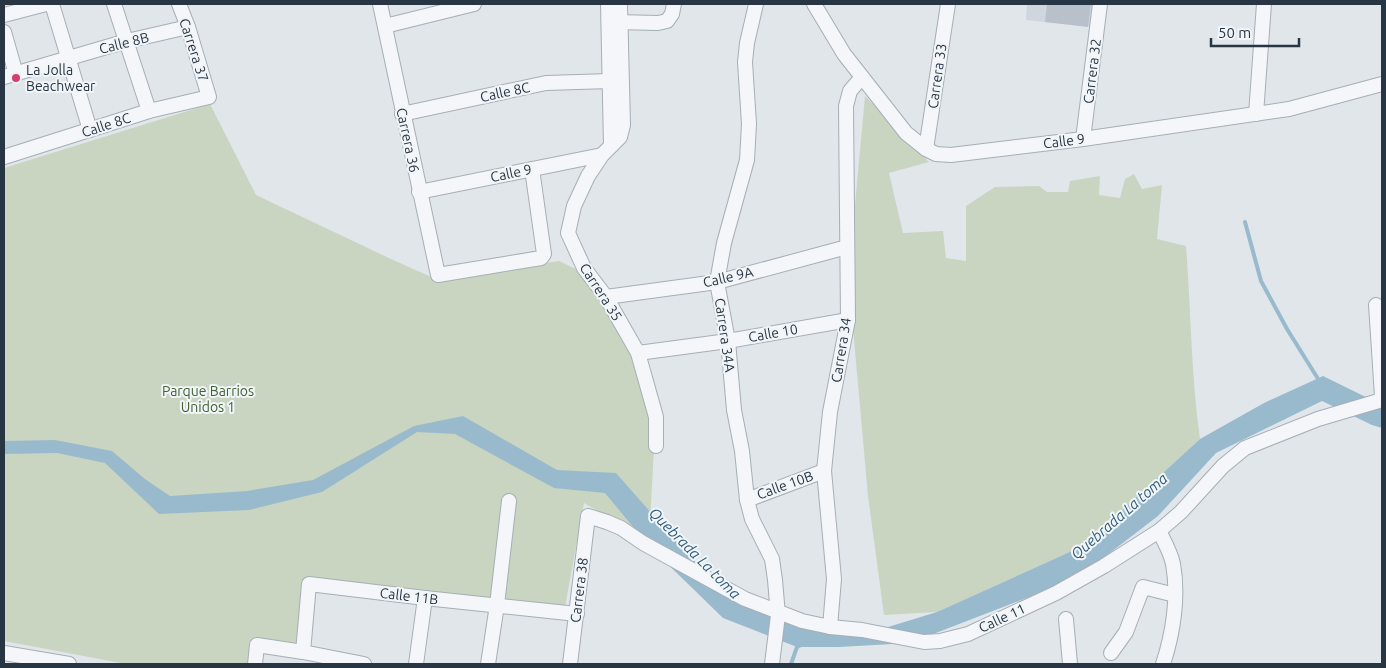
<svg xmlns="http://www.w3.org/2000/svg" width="1386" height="668" font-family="Ubuntu,sans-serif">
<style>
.built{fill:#cfd6dd}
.green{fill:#c9d5c1}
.water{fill:#99bacd}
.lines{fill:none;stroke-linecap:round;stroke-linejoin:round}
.stream{stroke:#99bacd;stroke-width:4}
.building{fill:#b8c0c9}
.minor-casing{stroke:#a6aeb6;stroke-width:16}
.minor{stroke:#f4f6f9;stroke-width:14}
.poi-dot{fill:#d83d6b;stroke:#f1f5f8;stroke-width:2}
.labels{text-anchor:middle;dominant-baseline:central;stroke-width:4;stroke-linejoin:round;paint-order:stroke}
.street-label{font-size:14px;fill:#283644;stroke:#f1f5f8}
.poi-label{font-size:14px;fill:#283644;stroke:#f1f5f8;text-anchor:start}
.park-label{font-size:14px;fill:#436134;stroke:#f1f5f8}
.water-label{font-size:15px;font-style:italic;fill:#2f5c7b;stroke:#f1f5f8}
</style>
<rect width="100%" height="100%" fill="#e1e6eb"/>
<polygon class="built" points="1027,4 1096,4 1093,27 1026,20"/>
<g class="green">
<path d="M865,96L929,162L889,173L903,233L943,231L946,258L966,261V206L995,187L1039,186L1047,192H1068L1070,181L1100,176L1099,195L1120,198L1125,179L1134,174L1142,189L1162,185L1157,239L1186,246C1191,310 1191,375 1200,439L1083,546L937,612L884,615L868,496L852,317L851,248Z"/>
<polygon points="210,104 256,195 391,259 438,280 559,261 582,272 597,293 630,352 655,430 649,540 584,503 565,607 303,580 296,643 254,637 250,664 126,664 4,641 4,168"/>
</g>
<polygon class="water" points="1323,376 1382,405 1382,428 1372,425 1322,401 1216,453 1158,516 1085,572 1029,597 910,643 839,647 797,647 723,618 648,545 605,493 554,488 455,434 417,432 322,492 249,510 159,514 105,463 57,453 4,454 4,441 55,440 112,451 145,479 170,496 247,491 313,480 414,426 463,416 557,470 616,473 690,557 747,607 833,634 888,627 937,612 1083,546 1200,439 1264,403"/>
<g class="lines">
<g class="stream">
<polyline points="1245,222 1261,281 1287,329 1320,382"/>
<polyline points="791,664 797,647 801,645"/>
</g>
</g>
<polygon class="building" points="1047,4 1091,4 1088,27 1045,22"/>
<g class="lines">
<defs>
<g id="minor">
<polyline points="52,4 90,130"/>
<polyline points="114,4 149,111"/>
<polyline points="380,4 438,275 541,258 544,254 532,169"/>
<polyline points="608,4 611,146"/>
<polyline points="620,4 623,125 620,137 602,155 588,176 574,206 568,233 584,268 606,297 638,353 656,417 656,446"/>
<polyline points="756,4 747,43 745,62 749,124 747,160 724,243 717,282 728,341 734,410 742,451 747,500 752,519 772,559 775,580 778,615 772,664"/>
<polyline points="814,4 844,54 906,133 926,149 936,154 951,155 1083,139 1289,109 1382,84"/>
<polyline points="4,15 46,4"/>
<polyline points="614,22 658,23 667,21 672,14 674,4"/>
<polyline points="385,26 474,4"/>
<polyline points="4,32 16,74"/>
<polyline points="4,77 127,41 188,27"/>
<polyline points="402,114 546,83 610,81"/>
<polyline points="1256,114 1264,4"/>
<polyline points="1083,139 1100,4"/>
<polyline points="926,149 948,4"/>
<polyline points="4,157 149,111 209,97 188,27 179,4"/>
<polyline points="419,192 602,155"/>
<polyline points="606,297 717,282 847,247"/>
<polyline points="1376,305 1382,396"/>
<polyline points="638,353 728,341 848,320"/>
<polyline points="747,500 824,471"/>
<path d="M1159,531C1164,541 1171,553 1173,564C1179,596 1173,634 1163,664"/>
<polyline points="1066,619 1070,664"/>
<polyline points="830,627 834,579 824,471 830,412 848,320 846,106 850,91 862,77"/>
<polyline points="303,652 309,584 425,598 577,614"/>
<polyline points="4,653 69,664"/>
<polyline points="1111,653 1126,632 1143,587 1175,595"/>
<polyline points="255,664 257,645 303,652 364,664"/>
<polyline points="416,664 425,598"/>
<polyline points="488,664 497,605 509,501"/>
<polyline points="570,664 588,516 607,522 621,528 643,543 745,599 802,621 830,627 862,630 924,642 940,641 968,634 1056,593 1104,566 1159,531 1181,512 1223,466 1245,448 1318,419 1382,400"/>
</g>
</defs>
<use href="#minor" class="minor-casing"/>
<use href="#minor" class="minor"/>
</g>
<circle class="poi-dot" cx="16" cy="78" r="5"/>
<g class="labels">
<g class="street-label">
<text transform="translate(124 43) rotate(-14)">Calle 8B</text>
<text transform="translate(194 50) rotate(72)">Carrera 37</text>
<text transform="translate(1092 71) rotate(-83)">Carrera 32</text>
<text transform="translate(937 76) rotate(-82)">Carrera 33</text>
<text transform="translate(505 92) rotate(-12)">Calle 8C</text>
<text transform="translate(106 125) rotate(-18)">Calle 8C</text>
<text transform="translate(408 140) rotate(78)">Carrera 36</text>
<text transform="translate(1064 141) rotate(-7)">Calle 9</text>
<text transform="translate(511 173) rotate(-12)">Calle 9</text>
<text transform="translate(728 277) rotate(-13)">Calle 9A</text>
<text transform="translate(601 292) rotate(57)">Carrera 35</text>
<text transform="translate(773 333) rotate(-10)">Calle 10</text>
<text transform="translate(725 335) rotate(82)">Carrera 34A</text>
<text transform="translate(841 350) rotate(-81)">Carrera 34</text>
<text transform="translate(785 485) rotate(-20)">Calle 10B</text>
<text transform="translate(579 590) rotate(-83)">Carrera 38</text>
<text transform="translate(409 596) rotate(7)">Calle 11B</text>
<text transform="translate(1002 618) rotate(-25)">Calle 11</text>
</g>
<g class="poi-label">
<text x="26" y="70">La Jolla<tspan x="26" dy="16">Beachwear</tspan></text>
</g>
<g class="park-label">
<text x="208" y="391">Parque Barrios<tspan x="208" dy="16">Unidos 1</tspan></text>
</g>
<g class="water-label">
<text transform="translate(1119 516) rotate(-41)">Quebrada La toma</text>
<text transform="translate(695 553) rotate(45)">Quebrada La toma</text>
</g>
</g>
<rect width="1386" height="668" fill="none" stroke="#283644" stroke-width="10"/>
<path d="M1211 38v8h88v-8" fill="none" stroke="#283644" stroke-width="2.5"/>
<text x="1218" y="38" font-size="15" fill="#283644" stroke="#f1f5f8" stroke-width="4" paint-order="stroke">50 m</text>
</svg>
